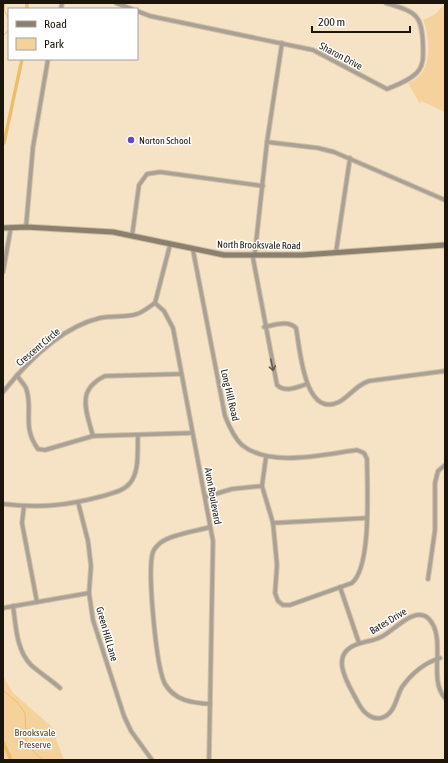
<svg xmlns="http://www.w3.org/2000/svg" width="448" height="763" font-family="'Asap Condensed',sans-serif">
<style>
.green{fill:#f5d29b}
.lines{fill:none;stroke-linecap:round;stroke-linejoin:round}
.stream{stroke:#eebd6a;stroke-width:1}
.canal{stroke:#eebd6a;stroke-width:3.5}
.minor-casing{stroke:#cfbea4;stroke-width:5.5}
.secondary-casing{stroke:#cfbea4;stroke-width:7}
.minor{stroke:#a9a195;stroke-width:3.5}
.secondary{stroke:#8b7f6e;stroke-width:5}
.oneway{stroke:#625b50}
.poi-dot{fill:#6448c1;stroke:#fff;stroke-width:1.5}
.labels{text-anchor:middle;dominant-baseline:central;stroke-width:3;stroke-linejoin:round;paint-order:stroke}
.street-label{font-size:10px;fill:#1b150b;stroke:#fff}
.poi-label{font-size:10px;fill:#1b150b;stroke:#fff;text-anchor:start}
.park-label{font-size:10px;fill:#533e1b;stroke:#fff}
</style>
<rect width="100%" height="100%" fill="#f6e3c6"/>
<g class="green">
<path d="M445,4V112L421,101L420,104L408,83C414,80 420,77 423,71C431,59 429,33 423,20L434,15Z"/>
<polygon points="3,676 13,693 51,726 64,760 3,760"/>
</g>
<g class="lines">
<g class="stream">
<polyline points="5,3 4,10 9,19"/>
<polyline points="3,36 9,30"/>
<polyline points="3,143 4,143"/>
<polyline points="3,690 18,703 25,713 26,740 33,751 43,760"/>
</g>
<g class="canal">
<polyline points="27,9 27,3"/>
<polyline points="4,143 22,59"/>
<polyline points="3,742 11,760"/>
</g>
<defs>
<g id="minor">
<polyline points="116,3 132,9"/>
<polyline points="61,9 62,3"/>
<path d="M137,11L150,16L313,50L387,89C397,85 413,79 419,70C424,63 423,55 423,46C422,14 416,12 386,3"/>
<path d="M282,43L267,142L255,252L253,258L277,385C285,393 297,387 307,384"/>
<polyline points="267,142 318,148 334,152 445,200"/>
<polyline points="26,227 33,147 48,59"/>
<polyline points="132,236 139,185 147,174 160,172 263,186"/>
<polyline points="170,245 155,303 164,311 173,328 213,541 209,760"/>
<path d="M193,250L225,416C229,426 234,438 242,445C270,468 324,454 357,450L364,453L367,459C367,486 372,566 352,583L290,605H283L278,601L275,593L277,565L273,523L262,486L266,457"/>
<polyline points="336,252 350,158"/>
<polyline points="3,272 11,227"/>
<path d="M264,327C275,325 288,320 296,328C300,348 304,419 339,402C350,396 356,385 369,381L445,371"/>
<path d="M17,375C19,379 24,384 26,388C34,409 21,426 38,449L45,450L93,436L192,433"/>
<path d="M3,392C27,362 61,327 100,318C112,315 125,318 137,314C143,312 149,307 155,303"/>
<path d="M93,436C86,410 76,390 105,376L180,374"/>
<polyline points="205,497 232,489 262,486"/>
<polyline points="78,502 88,541 91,566 89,593 93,620 124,716 131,731 152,760"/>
<path d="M3,504C41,508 66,506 103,496C112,493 124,491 130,483C140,471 137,450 138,435"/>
<polyline points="24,506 22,523 37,602"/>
<polyline points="273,523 367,518"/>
<polyline points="428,579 435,530 435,483 438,471 445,465"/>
<polyline points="340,587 359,643"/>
<path d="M13,606C16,625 16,650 31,665C40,673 51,680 60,688"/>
<polyline points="3,608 89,593"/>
<path d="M440,658C424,663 412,673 402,687C396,697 395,715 381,718C376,719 370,717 367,714C361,710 358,702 355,697C345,679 330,653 358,644C366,641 373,641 381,637C394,631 414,606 428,618C448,637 427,679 445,698"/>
<path d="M210,704C193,703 175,701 165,684C156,667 147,569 153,552C154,549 157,546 159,544C168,535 197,531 210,527"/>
</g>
<polyline id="secondary" points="3,228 26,227 113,232 224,255 302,255 445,245"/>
</defs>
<use href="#minor" class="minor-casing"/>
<use href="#secondary" class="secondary-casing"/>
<use href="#minor" class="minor"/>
<use href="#secondary" class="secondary"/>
</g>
<defs><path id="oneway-shaft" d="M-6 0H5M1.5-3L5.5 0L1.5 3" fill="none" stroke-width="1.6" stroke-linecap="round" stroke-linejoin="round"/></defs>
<use class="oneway" href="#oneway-shaft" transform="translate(272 365) rotate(78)"/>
<circle class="poi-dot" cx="131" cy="140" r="4"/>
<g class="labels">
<g class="street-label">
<text transform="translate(341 56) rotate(28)">Sharon Drive</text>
<text transform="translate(259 245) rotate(1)">North Brooksvale Road</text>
<text transform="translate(38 347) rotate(-40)">Crescent Circle</text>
<text transform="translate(230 395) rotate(77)">Long Hill Road</text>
<text transform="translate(213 496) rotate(80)">Avon Boulevard</text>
<text transform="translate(388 621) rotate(-31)">Bates Drive</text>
<text transform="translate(107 634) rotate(74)">Green Hill Lane</text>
</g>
<g class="poi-label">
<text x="139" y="140">Norton School</text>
</g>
<g class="park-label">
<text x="35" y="732">Brooksvale<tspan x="35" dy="12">Preserve</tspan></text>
</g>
</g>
<rect width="448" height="763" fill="none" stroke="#1b150b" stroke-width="8"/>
<rect x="8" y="8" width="130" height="52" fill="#ffffff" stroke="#a4a19d"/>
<rect x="16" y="21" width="20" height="6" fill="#8b7f6e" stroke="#a4a19d"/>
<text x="44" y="28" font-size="12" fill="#1b150b">Road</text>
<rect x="16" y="38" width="20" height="12" fill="#f5d29b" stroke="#a4a19d"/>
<text x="44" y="48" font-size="12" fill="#1b150b">Park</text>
<path d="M312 26v6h98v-6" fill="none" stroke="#1b150b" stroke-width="2"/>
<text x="318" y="26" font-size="12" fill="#1b150b" stroke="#ffffff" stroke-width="3" paint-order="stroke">200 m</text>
</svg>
